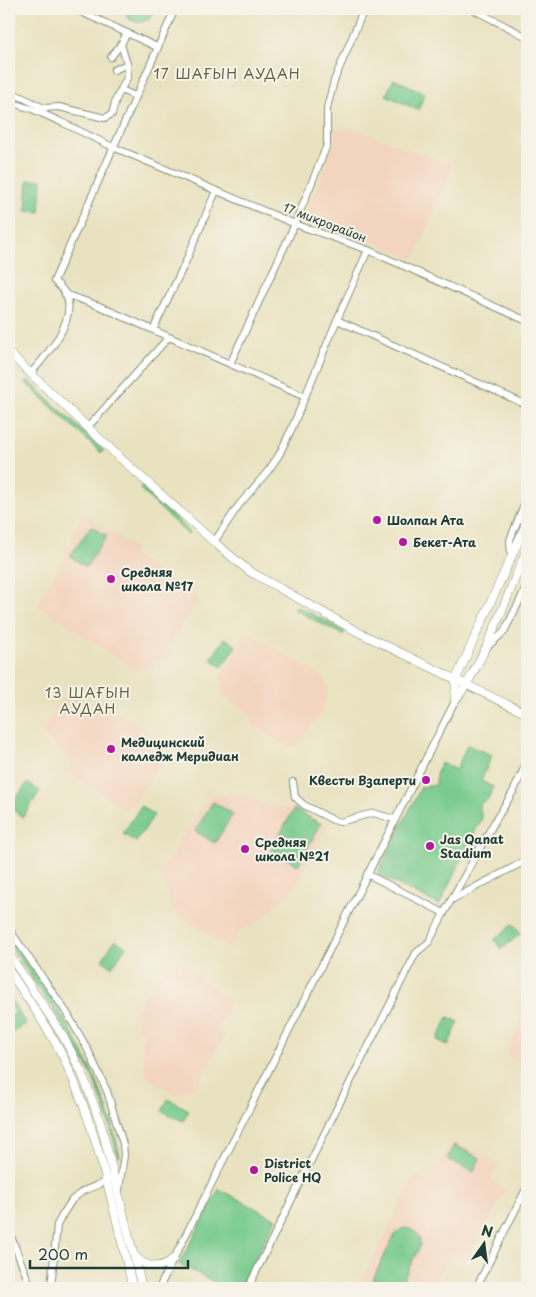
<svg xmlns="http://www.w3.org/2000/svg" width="536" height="1297" font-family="'Playpen Sans',sans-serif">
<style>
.built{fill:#f3d4be}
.green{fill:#77ca8d;stroke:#4b8460}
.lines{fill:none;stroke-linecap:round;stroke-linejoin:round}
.minor-casing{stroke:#84907a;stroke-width:8}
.major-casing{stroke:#84907a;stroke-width:9}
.minor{stroke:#fff;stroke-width:6}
.major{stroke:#fff;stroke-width:8}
.poi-dot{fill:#b5179e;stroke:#f7f3e8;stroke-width:2}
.labels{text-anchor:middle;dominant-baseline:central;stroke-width:4;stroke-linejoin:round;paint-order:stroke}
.street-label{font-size:12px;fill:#1f3d34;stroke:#f7f3e8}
.poi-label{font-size:12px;font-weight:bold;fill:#1f3d34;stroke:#f7f3e8;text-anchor:start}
.neighbourhood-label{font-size:14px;letter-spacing:1px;fill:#646445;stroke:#f7f3e8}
</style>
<rect width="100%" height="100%" fill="#f7f3e8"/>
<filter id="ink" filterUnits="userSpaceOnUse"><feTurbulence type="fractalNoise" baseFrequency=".02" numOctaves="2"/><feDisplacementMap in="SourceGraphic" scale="10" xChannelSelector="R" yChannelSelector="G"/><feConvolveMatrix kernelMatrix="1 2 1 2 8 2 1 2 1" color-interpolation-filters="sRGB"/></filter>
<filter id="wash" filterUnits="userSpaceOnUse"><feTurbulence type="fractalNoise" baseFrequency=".0096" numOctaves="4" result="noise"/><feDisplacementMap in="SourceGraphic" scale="20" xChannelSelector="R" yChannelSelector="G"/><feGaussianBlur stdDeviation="1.12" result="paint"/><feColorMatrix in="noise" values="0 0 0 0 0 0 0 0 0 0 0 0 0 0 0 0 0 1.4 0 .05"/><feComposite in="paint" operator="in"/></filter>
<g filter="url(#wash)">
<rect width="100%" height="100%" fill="#e9e2c0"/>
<g class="built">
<polygon points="350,127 451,165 452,169 414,260 368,239 307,217 334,144 334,128 341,131"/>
<polygon points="82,513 136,549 133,555 194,594 198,601 154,668 135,670 36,604 62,565"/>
<polygon points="251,634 324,677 328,692 320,714 297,746 288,748 253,725 251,714 222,696 221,674 244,639"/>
<polygon points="79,698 103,716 121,714 162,741 166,757 132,806 123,808 67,772 72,763 43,732 61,699"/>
<polygon points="245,793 259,802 273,808 295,808 328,826 290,894 251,927 241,928 229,949 173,911 160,872 197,814 212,796"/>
<polygon points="171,960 187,966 229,1001 217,1031 225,1035 197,1087 176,1094 146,1077 141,1042 145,1034 138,1031 134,1012"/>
<polygon points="527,1008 527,1065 506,1055"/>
<polygon points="452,1139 499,1164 490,1180 505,1190 469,1260 449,1252 432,1288 358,1288 415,1175 430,1182"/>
</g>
<g class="green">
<polygon points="123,9 155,9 149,19 139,23 129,19"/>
<polygon points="394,79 425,93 418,110 386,95"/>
<polygon points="28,180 42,180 40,212 26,211"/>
<polygon points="28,380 104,451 101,453 26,383"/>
<polygon points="142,485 190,532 187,534 140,489"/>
<polygon points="91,526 107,536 86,567 70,556"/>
<polygon points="297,606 345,631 343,635 295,610"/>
<polygon points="225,638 236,646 222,667 211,659"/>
<polygon points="467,745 492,755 481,781 493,787 488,799 479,804 482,818 439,905 377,874 421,787 436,785 436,775 441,763 456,770"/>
<polygon points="27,783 40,791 23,817 10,808"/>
<polygon points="213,802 233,814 215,843 195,831"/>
<polygon points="141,806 154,815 136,842 123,834"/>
<polygon points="294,809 321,824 298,865 271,850"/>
<polygon points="513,924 521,933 502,949 494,940"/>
<polygon points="115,940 126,947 112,967 102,960"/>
<polygon points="13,942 55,1001 53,1005 50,1005 10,945"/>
<polygon points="9,996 26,1024 13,1032 9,1032 9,1015 10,1017 11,1015 16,1015 9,1002"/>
<path d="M56,1005C87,1057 108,1097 120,1157L118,1156C110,1126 102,1095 88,1068C77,1048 64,1028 52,1008Z"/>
<polygon points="448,1017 459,1022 448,1045 437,1040"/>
<polygon points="168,1099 189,1110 183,1121 162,1111"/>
<polygon points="454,1145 480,1158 474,1172 447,1159"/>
<polygon points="219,1189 276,1219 240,1288 226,1288 179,1264"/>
<path d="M406,1228C416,1230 421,1236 420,1246L399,1288H374L373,1279L395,1234L402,1229Z"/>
</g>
</g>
<g filter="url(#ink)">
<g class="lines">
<defs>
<g id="minor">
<polyline points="75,9 157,47"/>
<polyline points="472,9 527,37"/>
<polyline points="111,57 121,44 127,33"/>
<polyline points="114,70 127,64 121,44"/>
<polyline points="121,90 135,96"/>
<polyline points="9,91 44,108 59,107 105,118 112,114 116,99 128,76 127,64"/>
<polyline points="9,102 32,109 59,121 113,147 295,224 368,250 527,321"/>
<polyline points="65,294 99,306 305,397"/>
<polyline points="337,320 527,405"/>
<polyline points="153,330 186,261 216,191"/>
<polyline points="230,364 295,224 327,145 327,108 334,81 364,9"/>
<path d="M31,373C47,355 79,318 65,293C62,288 57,284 54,281L175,9"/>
<polyline points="87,428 168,338"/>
<polyline points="214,542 239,505 268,471 279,455 292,428 337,320 368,250"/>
<polyline points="511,557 510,540 527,497"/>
<polyline points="487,647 504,632 527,586"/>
<polyline points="293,782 295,797 304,805 333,820 340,822 373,813 394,819"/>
<polyline points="367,874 444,913 495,821 513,792 527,762"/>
<polyline points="453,899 527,860"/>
<polyline points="9,929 67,1013 88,1050 107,1091 123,1144 124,1155 119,1190"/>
<polyline points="9,1231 31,1288"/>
<polyline points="51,1288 57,1225 63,1214 72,1200 83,1191 115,1178"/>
<polyline points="159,1288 455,701"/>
<polyline points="248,1288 338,1106 416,953 429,942 444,913"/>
<polyline points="476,1288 527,1187"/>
</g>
<g id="major">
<polyline points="9,353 118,456 214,542 249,571 358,632 527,714"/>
<polyline points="455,701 456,679 527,522"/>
<path d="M455,701C487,658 505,599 527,550"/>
<polyline points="9,954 63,1036 82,1073 100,1121 142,1288"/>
<path d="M9,970C28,1000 50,1029 65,1061C99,1133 114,1212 133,1288"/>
<path d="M135,1256C146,1268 160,1270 173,1259"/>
</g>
</defs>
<use href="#minor" class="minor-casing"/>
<use href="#major" class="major-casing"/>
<use href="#minor" class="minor"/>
<use href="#major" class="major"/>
</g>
</g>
<g class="poi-dot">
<circle cx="377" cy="520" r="5"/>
<circle cx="403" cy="542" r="5"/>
<circle cx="111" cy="579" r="5"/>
<circle cx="111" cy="749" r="5"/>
<circle cx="426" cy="780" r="5"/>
<circle cx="430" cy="846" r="5"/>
<circle cx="245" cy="849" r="5"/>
<circle cx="254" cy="1170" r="5"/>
</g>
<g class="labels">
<g class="street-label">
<text transform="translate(325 222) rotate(21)">17 микрорайон</text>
</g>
<g class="poi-label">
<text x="387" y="520">Шолпан Ата</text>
<text x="413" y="542">Бекет-Ата</text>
<text x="121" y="572">Средняя<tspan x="121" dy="14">школа №17</tspan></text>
<text x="121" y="742">Медицинский<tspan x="121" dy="14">колледж Меридиан</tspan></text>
<text x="416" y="780" text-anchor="end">Квесты Взаперти</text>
<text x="440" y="839">Jas Qanat<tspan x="440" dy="14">Stadium</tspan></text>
<text x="255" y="842">Средняя<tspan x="255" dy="14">школа №21</tspan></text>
<text x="264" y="1163">District<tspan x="264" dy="14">Police HQ</tspan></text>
</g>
<g class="neighbourhood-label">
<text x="227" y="73">17 ШАҒЫН АУДАН</text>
<text x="88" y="692">13 ШАҒЫН<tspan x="88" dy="16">АУДАН</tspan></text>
</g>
</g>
<rect width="536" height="1297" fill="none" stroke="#f7f3e8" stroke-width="30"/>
<g transform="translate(484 1244) rotate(14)" stroke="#f7f3e8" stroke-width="4" paint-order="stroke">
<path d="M0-4L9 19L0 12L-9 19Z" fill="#1f3d34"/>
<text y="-8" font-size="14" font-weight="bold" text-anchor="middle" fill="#1f3d34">N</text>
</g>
<path d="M30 1260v8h158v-8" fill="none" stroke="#1f3d34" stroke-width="2.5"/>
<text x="38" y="1260" font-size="15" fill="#1f3d34" stroke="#f7f3e8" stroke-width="4" paint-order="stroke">200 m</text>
</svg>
